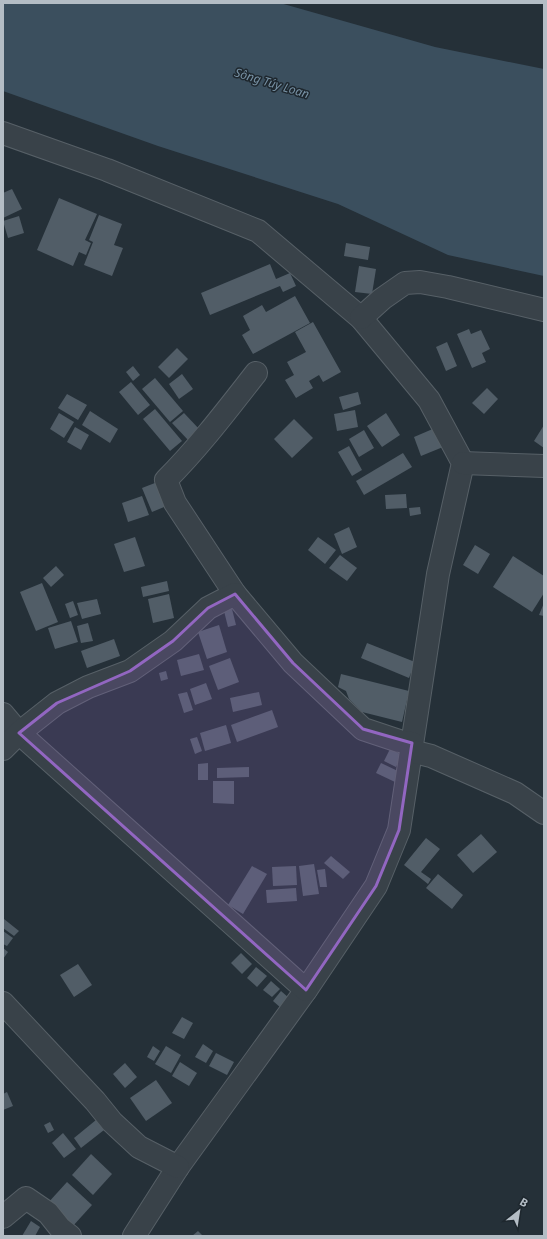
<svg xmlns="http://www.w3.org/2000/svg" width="547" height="1239" font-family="'Noto Sans',sans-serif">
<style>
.water{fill:#3b4f5e}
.building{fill:#515d67}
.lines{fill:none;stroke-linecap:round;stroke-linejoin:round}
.street-casing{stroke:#576067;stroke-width:24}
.street{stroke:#394249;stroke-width:22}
.marked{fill:#9266c1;fill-opacity:0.2;stroke:#9266c1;stroke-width:3;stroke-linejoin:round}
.labels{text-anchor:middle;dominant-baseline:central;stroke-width:3;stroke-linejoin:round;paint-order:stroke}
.water-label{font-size:12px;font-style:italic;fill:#7892a5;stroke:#1e272e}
</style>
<rect width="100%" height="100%" fill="#253038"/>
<polygon class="water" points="3,3 280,3 435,47 544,69 544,276 448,255 338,204 158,146 3,91"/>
<g class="building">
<polygon points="12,189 22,209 3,218 3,193"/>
<polygon points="59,198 97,214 85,240 91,243 86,255 79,252 73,266 37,250"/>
<polygon points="99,215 122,224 114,245 123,248 112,276 84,265 93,242 89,240"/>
<polygon points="19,216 24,233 8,238 3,221"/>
<polygon points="346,243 370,247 368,260 344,256"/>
<polygon points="270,264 276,279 290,273 296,286 283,292 280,286 210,315 201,293"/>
<polygon points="359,266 376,269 372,294 355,292"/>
<polygon points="295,296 310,323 253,354 242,335 250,330 243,316 262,305 266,312"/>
<polygon points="313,322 341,372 323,382 319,375 309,381 313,388 296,398 285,380 294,375 287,362 306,352 295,332"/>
<polygon points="469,329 471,334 481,330 490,349 482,353 486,362 472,368 457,334"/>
<polygon points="447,342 457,366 446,371 436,347"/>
<polygon points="177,348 188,359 169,378 158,367"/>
<polygon points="133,366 140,375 133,381 126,372"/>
<polygon points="182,374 193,389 179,399 169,384"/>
<polygon points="155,378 183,411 170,422 142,389"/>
<polygon points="131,382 150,405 138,415 119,392"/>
<polygon points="487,388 498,399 484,414 472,403"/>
<polygon points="358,392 361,404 343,410 339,397"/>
<polygon points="67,394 87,405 78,420 58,408"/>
<polygon points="155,409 182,441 170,451 143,419"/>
<polygon points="355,410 358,427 337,431 334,414"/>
<polygon points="90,411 118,429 110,443 82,425"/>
<polygon points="59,413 74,422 64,438 50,429"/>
<polygon points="184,413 200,430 188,440 172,423"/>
<polygon points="386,413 400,435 382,447 367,426"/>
<polygon points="294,419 313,438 292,458 274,439"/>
<polygon points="544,425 544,448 534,441"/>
<polygon points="75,427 89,435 81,450 67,442"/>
<polygon points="435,428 443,447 421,456 414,437"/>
<polygon points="364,430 374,448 359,457 349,439"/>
<polygon points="349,446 362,470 352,476 338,452"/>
<polygon points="403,453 412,467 364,495 356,481"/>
<polygon points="160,481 169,505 152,512 142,488"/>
<polygon points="406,494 407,508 386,509 385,495"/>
<polygon points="142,496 149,515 128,522 122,503"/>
<polygon points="420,507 421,514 410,516 409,508"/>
<polygon points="349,527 357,547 342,554 334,534"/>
<polygon points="135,537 145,566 124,572 114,544"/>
<polygon points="318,537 336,550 325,564 308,550"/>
<polygon points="475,545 490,554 478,574 463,565"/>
<polygon points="340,555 357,568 347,581 329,568"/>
<polygon points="513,556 544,576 544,593 532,612 493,587"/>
<polygon points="56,566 64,575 51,587 43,578"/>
<polygon points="167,581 169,591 143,597 141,587"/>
<polygon points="42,583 58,622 36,631 20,592"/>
<polygon points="169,594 174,618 153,623 148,599"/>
<polygon points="97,599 101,614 82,619 77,603"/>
<polygon points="73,601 78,615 70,618 65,604"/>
<polygon points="544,603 544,616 539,615"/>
<polygon points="232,609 236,625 228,627 224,611"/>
<polygon points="71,621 78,642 55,649 48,628"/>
<polygon points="88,623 93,641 81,643 77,626"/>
<polygon points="219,625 227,652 207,659 198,632"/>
<polygon points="114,639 120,656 87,668 81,651"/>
<polygon points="367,643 415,662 409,678 361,658"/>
<polygon points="199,654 204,670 181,676 177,660"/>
<polygon points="230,658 239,682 218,690 209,666"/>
<polygon points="166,671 168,679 161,681 159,673"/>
<polygon points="341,674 409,691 402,722 362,712 349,699 346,691 338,687"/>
<polygon points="206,683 212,699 195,705 190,689"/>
<polygon points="187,692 193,710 184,713 178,694"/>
<polygon points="259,692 262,705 233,712 230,698"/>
<polygon points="272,710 278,727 237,742 231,725"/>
<polygon points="226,725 231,743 205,751 200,733"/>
<polygon points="197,737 202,751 195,754 190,739"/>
<polygon points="390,749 402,755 396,767 384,761"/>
<polygon points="208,763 208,780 198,780 198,764"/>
<polygon points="381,763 400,772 395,782 376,773"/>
<polygon points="249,767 249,777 217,778 217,768"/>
<polygon points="213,781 234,781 234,804 213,803"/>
<polygon points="481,834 497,852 473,873 457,855"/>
<polygon points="426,838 440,849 421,872 431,879 428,884 404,865"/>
<polygon points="331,856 350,872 343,879 324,863"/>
<polygon points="314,864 319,894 303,896 299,866"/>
<polygon points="252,866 267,874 243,914 228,905"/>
<polygon points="296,866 297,885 273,886 272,867"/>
<polygon points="325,869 327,887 320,887 317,870"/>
<polygon points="438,874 463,895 452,909 426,888"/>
<polygon points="296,888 297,901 267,903 266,890"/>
<polygon points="4,919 19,931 14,936 3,928"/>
<polygon points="3,931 13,938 7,946 3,944"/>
<polygon points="3,948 8,952 3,959"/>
<polygon points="241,953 252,964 242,974 231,963"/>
<polygon points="78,964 92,985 74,997 60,975"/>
<polygon points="256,967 267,976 257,987 247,978"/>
<polygon points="271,981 280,989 272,997 263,990"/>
<polygon points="281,991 289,998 281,1008 273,1001"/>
<polygon points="182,1017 193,1023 184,1039 172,1033"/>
<polygon points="203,1044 213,1051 206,1063 195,1057"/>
<polygon points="153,1046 160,1051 154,1061 147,1057"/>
<polygon points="166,1046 181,1055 171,1073 155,1064"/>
<polygon points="216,1053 234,1062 227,1075 209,1066"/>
<polygon points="180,1062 197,1073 189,1086 172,1076"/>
<polygon points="125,1063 137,1077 125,1088 113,1074"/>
<polygon points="156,1080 172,1103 146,1121 130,1098"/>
<polygon points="7,1092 13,1106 3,1110 3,1094"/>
<polygon points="96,1120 104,1130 81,1148 74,1138"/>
<polygon points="50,1122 54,1130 48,1133 44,1125"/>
<polygon points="63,1133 76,1149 64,1158 52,1143"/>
<polygon points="91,1154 112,1174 93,1195 72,1175"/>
<polygon points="67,1182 92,1205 72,1227 47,1204"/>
<polygon points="31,1221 40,1227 35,1236 22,1236"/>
<polygon points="198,1231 203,1236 192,1236"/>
</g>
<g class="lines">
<defs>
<g id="street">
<polyline points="3,133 107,170 258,231 361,318 429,400 463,463 438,574 399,830 376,886 306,990 178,1167 134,1236"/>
<polyline points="361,318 382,299 405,283 420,282 448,287 544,310"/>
<path d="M256,373C227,410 199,447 166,480L175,503L235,594L293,663L363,729L399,741L412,743"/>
<polyline points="463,463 544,466"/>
<polyline points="3,714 19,733 306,990"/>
<polyline points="3,749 19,733 57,703 88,687 130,671 173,641 208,608 235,594"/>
<polyline points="411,751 431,756 515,793 544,813"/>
<polyline points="3,1003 95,1101 112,1122 139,1147 178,1167"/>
<polyline points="3,1217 26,1198 48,1213 60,1228 70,1236"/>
</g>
</defs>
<use href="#street" class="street-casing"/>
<use href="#street" class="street"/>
</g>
<path class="marked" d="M235,594L293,663L363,729L412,743L399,830L376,886L306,990L19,733L57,703L130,671L173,641L208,608Z"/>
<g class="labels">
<g class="water-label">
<text transform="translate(272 83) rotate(17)">Sông Túy Loan</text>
</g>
</g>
<rect width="547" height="1239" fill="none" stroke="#b4bdc5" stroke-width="8"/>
<g transform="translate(519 1211) rotate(30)" stroke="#1e272e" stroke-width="3" paint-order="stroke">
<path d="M0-3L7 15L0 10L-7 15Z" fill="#b4bdc5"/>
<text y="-6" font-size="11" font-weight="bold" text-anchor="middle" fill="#b4bdc5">B</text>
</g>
</svg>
